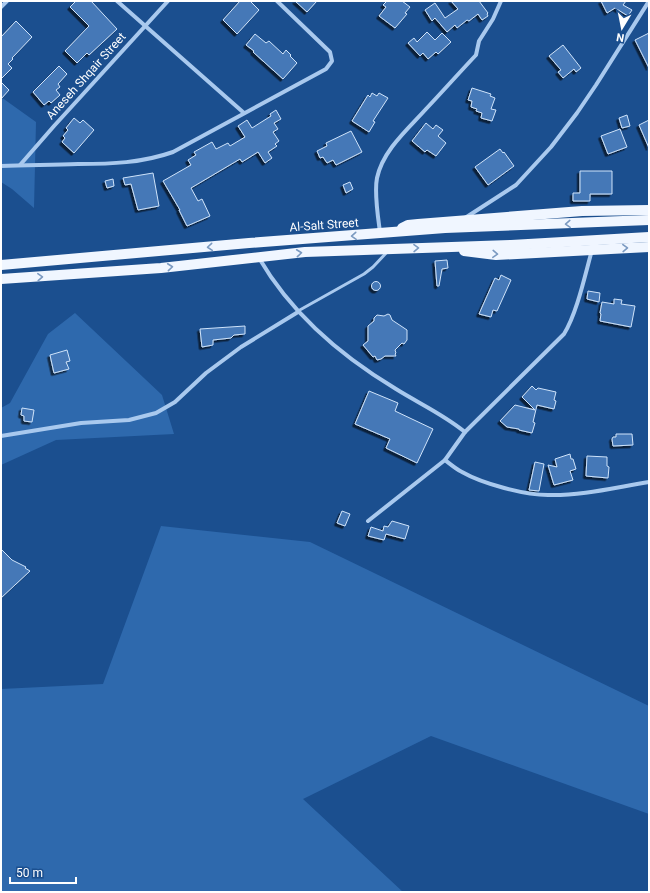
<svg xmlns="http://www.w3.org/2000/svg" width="650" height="893" font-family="Roboto,sans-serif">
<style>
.green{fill:#2e69ad}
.building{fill:#4478b7;stroke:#cfe3fa;filter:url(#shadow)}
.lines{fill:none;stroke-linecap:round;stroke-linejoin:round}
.lane{stroke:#a9c9ee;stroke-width:3}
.street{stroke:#a9c9ee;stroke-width:4}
.primary{stroke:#f0f6ff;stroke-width:10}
.oneway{stroke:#7b9ac1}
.labels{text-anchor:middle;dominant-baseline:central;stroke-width:3;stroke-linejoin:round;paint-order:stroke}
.street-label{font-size:12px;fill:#fff;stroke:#1b4f8f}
</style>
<defs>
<filter id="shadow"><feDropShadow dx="-2.5" dy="2.5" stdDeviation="0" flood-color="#0009"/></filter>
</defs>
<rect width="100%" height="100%" fill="#1b4f8f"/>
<g class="green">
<polygon points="1,97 36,122 34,208 12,189 1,182"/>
<polygon points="75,313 162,395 174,434 56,440 1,465 1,408 10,403 48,334"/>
<polygon points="161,526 310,542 649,706 649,814 431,736 303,799 403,892 1,892 1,689 103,684"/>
</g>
<g class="building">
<polygon points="76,1 91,1 117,29 89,55 87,53 77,63 65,51 89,26 70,7"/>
<polygon points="240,1 250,1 259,10 237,34 223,20"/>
<polygon points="295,1 317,1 307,12"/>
<polygon points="387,1 402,1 410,7 405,13 407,14 395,28 379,16 386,7 383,5"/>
<polygon points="451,1 479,1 488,13 487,14 488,16 482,20 478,14 469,21 467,20 457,28 455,25 447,32 435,18 432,21 425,10 435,3 445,18 458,9"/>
<polygon points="601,1 626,1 623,5 632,10 628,16 615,8 607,13"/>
<polygon points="16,21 32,37 12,58 13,59 8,64 12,68 1,79 1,37"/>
<polygon points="427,32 435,40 442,33 451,42 438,54 436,52 428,59 423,53 420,56 408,43 414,38 417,42"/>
<polygon points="649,33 649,68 635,40"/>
<polygon points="255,34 266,43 269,41 283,54 286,50 291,55 290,56 297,63 283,79 253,52 254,51 246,45"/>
<polygon points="563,45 581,68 576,72 574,69 563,78 558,72 561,70 549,56"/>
<polygon points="59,66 67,74 58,84 60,87 56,90 60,95 51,103 49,101 44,105 33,92"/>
<polygon points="1,82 9,90 1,99"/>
<polygon points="472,88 491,94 490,96 495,98 491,109 496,110 492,121 481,118 482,113 476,111 477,109 471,107 472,101 468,100"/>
<polygon points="372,93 377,96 379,93 388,98 373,121 375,122 369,132 352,121 368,95 370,97"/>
<polygon points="276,110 281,119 274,123 278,129 273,132 279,141 275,144 277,146 268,152 272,158 265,163 258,152 242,162 240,159 191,188 198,201 202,199 210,216 187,226 179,210 180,210 163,181 191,165 188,160 196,155 194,152 212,142 216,149 228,143 230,146 245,137 238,126 247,120 252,128 271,116 270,114"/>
<polygon points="627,115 630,126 622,128 619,118"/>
<polygon points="74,118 80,123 83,120 94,130 74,153 62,142 65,138 63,136 68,130 66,128"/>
<polygon points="649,120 649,148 639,125"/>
<polygon points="426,123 433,129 436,125 443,130 438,136 446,143 436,156 427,150 425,152 412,141"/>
<polygon points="620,129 627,147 608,154 601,136"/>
<polygon points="351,131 362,152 336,165 333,160 327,163 323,157 320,158 317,151 327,146 326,143"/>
<polygon points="500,149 503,153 504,152 514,166 488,185 475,167"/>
<polygon points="580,171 612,171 612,194 590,194 590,201 573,201 573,193 580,193"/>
<polygon points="153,173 159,206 138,210 131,184 125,185 123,178"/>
<polygon points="113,179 114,186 107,188 105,181"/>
<polygon points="350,182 353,189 346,193 343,185"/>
<polygon points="447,260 448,268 442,269 439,286 437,286 435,261"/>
<polygon points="501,275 511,280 497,311 493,310 491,317 479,314 495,278 499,280"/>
<circle cx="376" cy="286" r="4.5"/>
<polygon points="588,291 600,293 599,302 587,299"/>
<polygon points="614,299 622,300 621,304 635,306 631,327 600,321 601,314 600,313 602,302 614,304"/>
<polygon points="388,314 390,315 392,320 407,330 407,340 404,344 402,343 395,350 396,353 395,354 396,356 385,356 381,359 377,360 375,356 373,357 363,345 368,341 368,326 374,321 374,318 377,315 384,316"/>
<polygon points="245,326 245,334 234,335 231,338 213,340 213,345 202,347 200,329"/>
<polygon points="67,350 70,361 66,362 69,369 54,373 50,355"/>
<polygon points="532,386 536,390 538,388 556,392 554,400 556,401 554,409 537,405 533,422 535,423 532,433 519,430 519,429 507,427 500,421 515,405 535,410 522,397"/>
<polygon points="369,391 398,403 395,411 433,429 417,463 386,448 390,439 355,424"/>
<polygon points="22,408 34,410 32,422 24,421 24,416 21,415"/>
<polygon points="616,434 632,434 633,445 613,446 612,439 613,437 616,437"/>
<polygon points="570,454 571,459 573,459 576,469 570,471 573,480 554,485 548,465 557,467 555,459"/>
<polygon points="587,456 607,457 607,466 609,467 608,478 586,476"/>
<polygon points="535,462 544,464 539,491 529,490"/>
<polygon points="342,511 350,514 345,526 337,523"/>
<polygon points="392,521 409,526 405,539 386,534 384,540 368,536 371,527 383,531 384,526 388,527"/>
<polygon points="1,549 12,560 26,567 25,568 30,571 1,598"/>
</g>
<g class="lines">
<polyline class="lane" points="298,311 364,274 373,267 388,251"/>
<g class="street">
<polyline points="117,1 244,113"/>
<polyline points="1,7 7,1"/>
<polyline points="20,165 54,126 168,1"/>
<path d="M1,166C27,165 52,165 78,164C111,164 142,163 173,152L326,69L332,61L330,52L277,1"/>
<polyline points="465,218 516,185 551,147 577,113 596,85 649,1"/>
<path d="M380,232C378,217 374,193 377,178C383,150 408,129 426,109C443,91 459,73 476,55L479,41L493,19L501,1"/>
<path d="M259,258C291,313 341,356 396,389C420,404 443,414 465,432L445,460C450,464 456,469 462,472C483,484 525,495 548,495C581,496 617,487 649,482"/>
<path d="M465,432L564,334C577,313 585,275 592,250"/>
<polyline points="1,436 81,423 129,420 156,413 175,402 206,373 241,347 298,312"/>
<polyline points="368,521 445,460"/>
</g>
<g class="primary">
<polyline points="402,228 408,225 418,224 582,211 649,210"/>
<polyline points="464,251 496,255 649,247"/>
<polyline points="1,265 249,243 445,228 649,220"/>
<polyline points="1,279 161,268 305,252 511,245 649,237"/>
</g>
</g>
<defs><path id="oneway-chevron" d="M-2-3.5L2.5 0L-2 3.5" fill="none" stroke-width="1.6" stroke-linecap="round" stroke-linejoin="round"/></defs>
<g class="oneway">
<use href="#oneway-chevron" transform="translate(568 224) rotate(177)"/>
<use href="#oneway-chevron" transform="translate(354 236) rotate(176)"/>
<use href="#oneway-chevron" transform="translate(210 247) rotate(175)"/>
<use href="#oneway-chevron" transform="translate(416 248) rotate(-1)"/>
<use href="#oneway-chevron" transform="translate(625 248) rotate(-2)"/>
<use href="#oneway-chevron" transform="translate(299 253) rotate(-6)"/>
<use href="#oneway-chevron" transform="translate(495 254) rotate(3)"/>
<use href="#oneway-chevron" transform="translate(170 267) rotate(-6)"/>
<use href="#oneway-chevron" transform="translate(40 277) rotate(-3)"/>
</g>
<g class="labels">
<g class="street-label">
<text transform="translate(86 76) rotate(-48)">Aneseh Shqair Street</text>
<text transform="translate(324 225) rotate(-4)">Al-Salt Street</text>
</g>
</g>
<rect width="650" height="893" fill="none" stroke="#ffffff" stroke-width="4"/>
<g transform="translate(622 28) rotate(190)" stroke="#1b4f8f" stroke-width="3" paint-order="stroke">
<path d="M0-3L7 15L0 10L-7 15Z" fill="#ffffff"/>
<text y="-6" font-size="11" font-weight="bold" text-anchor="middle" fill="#ffffff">N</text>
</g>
<path d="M10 877v6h66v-6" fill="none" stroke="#ffffff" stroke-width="2"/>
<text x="16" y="877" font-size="12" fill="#ffffff" stroke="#1b4f8f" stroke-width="3" paint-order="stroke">50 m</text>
</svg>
